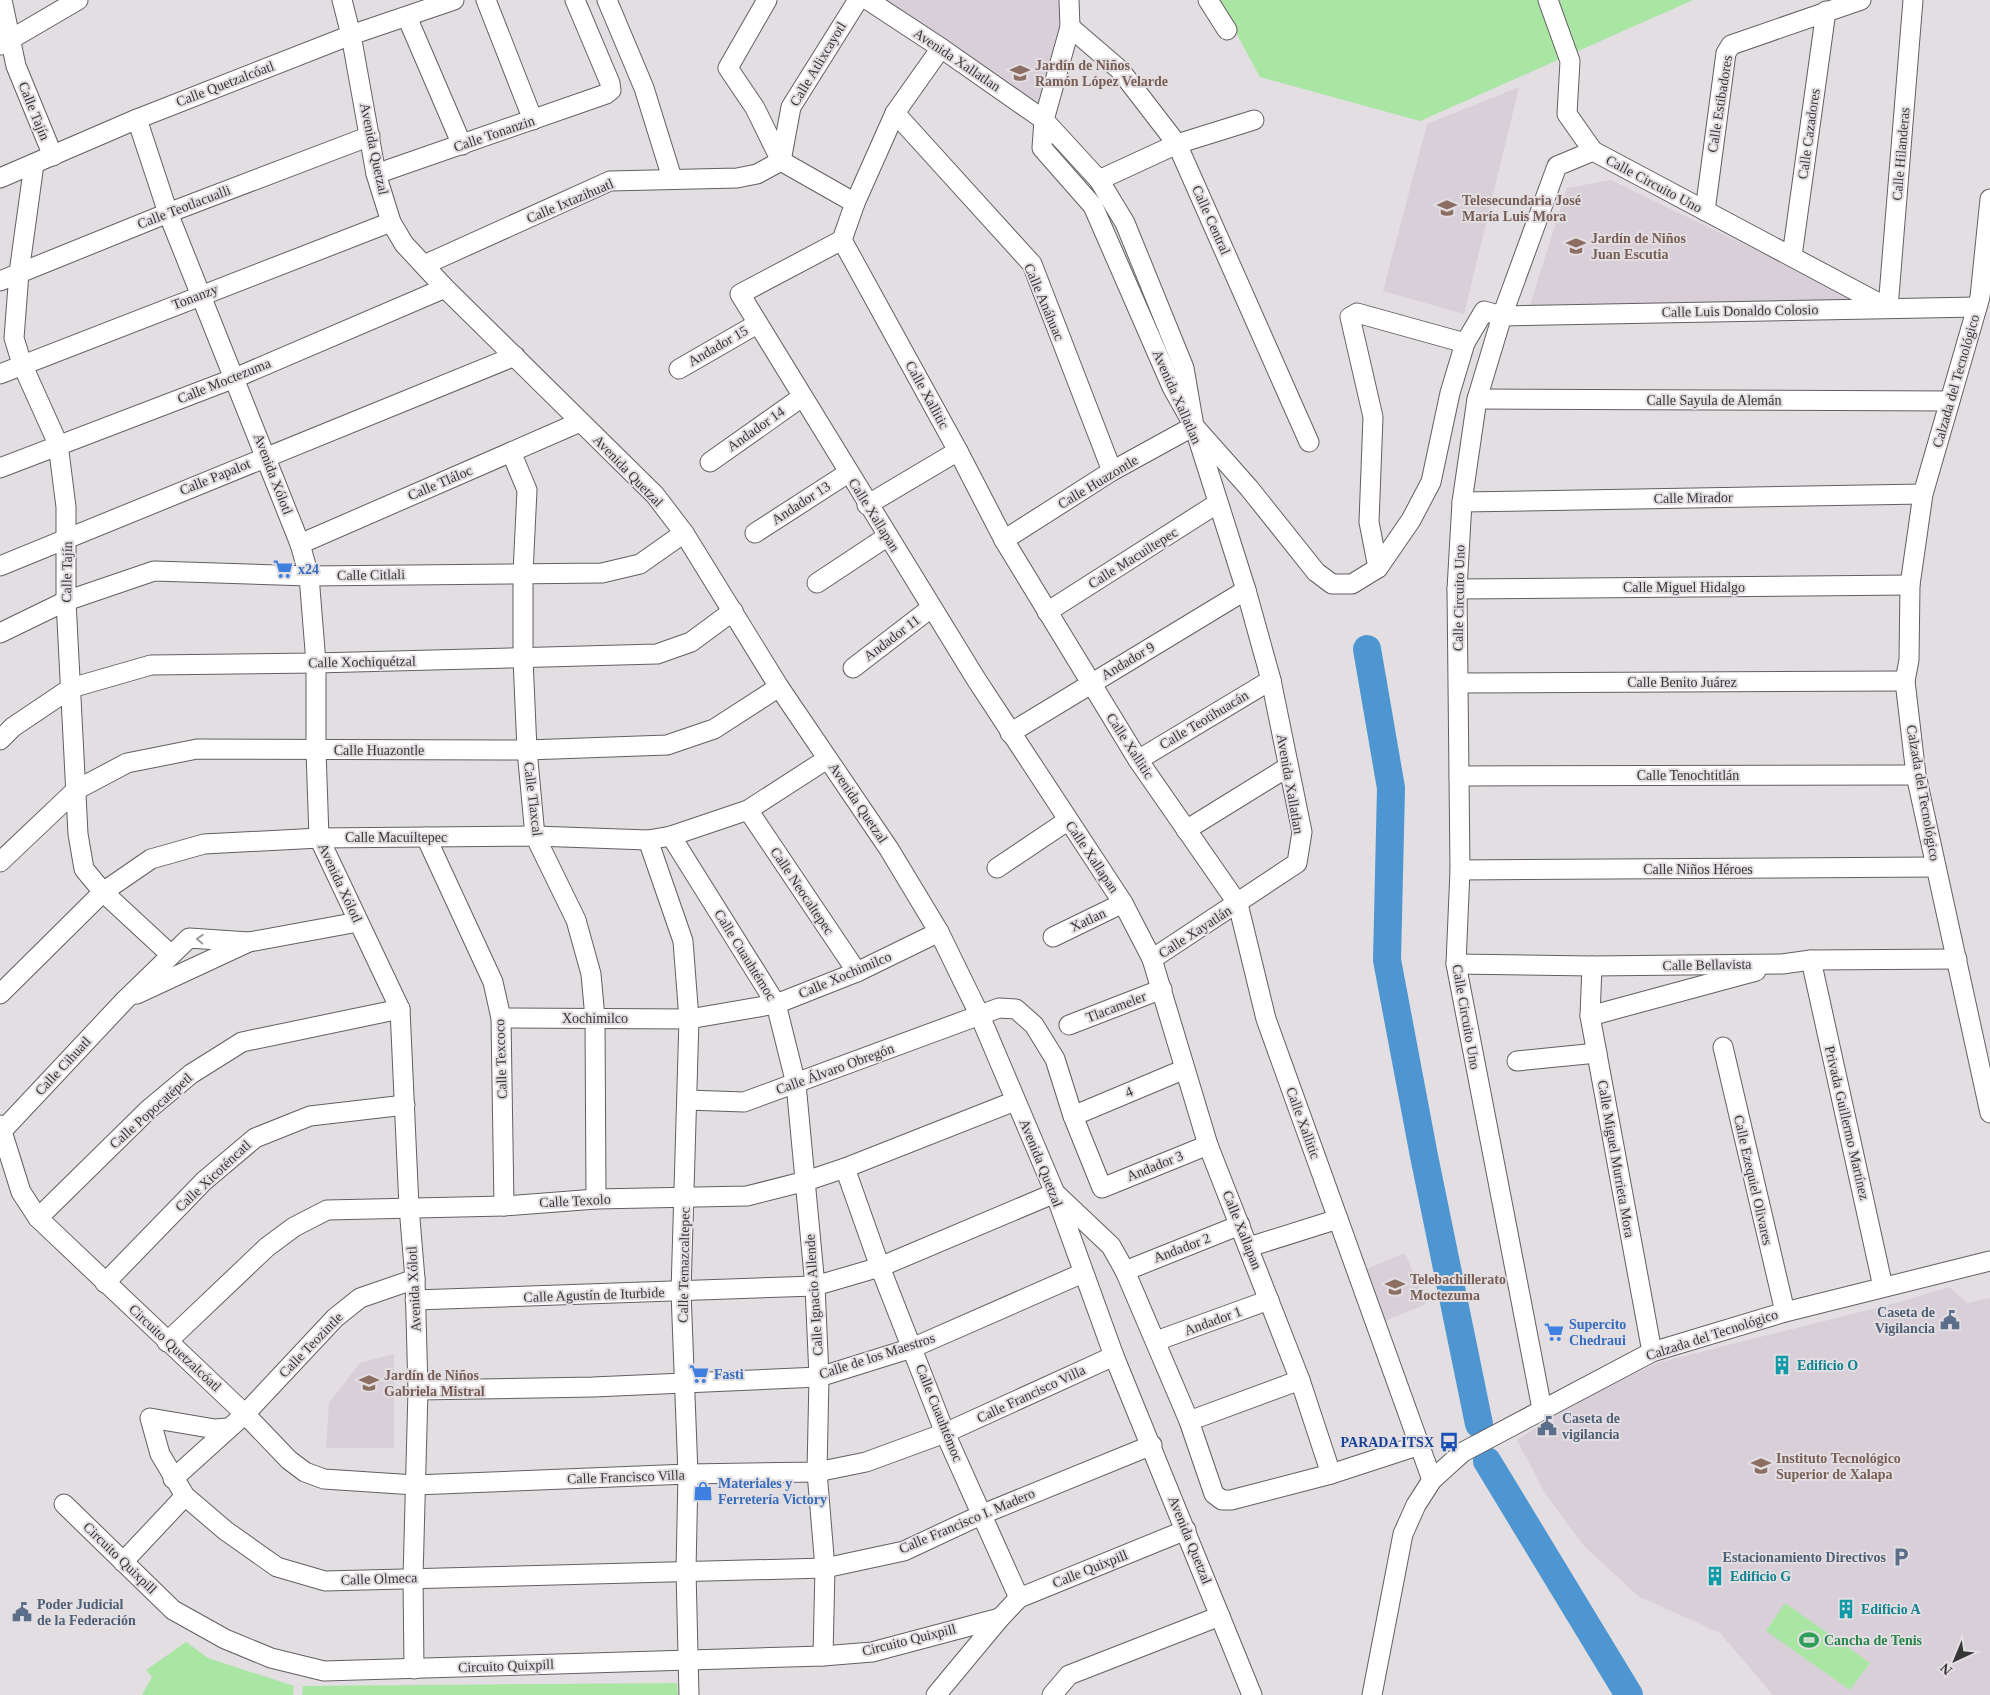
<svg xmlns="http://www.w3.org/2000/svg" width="1990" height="1695" font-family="Georgia,serif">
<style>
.built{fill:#d8cfd8}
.green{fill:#a9e5a3}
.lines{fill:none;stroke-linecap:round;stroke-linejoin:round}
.river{stroke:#4d96d1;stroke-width:28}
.minor-casing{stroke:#625f62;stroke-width:21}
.minor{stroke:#fff;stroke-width:19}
.oneway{stroke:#9c9b9c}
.labels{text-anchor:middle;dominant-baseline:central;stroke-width:4;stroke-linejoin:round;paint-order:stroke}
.street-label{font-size:14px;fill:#383738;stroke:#e2dee2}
.education-label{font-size:14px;font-weight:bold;fill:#785e54;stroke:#e2dee2;text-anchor:start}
.shop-label{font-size:14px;font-weight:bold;fill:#366cbe;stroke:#e2dee2;text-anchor:start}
.service-label{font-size:14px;font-weight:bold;fill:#4e5e75;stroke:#e2dee2;text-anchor:end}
.culture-label{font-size:14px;font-weight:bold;fill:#0d838f;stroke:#e2dee2;text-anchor:start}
.transit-label{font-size:14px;font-weight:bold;fill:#164399;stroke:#e2dee2;text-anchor:end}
.leisure-label{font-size:14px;font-weight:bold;fill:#27864d;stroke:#e2dee2;text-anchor:start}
</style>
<rect width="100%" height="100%" fill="#e2dee2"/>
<g class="built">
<polygon points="881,0 1065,0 1066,20 1040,108"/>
<polygon points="1519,87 1464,314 1383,291 1427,124"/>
<polygon points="1611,180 1862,302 1530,305 1567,188"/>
<polygon points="1405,1253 1426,1304 1385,1321 1364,1270"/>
<polygon points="1949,1287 1968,1303 1990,1298 1990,1695 1773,1695 1720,1633 1638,1596 1584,1546 1545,1493 1517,1440 1583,1398 1657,1363 1900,1302"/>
<polygon points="394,1354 394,1448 326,1448 329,1403 360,1363"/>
</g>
<g class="green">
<polygon points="1218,0 1693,0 1420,121 1260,77"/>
<polygon points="1785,1603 1870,1663 1850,1690 1766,1631"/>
<polygon points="186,1642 208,1658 294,1686 293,1695 142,1695 152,1677 146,1670"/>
<polygon points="677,1683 678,1695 302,1695 303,1686"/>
</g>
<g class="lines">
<g class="river">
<polyline points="1367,649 1391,788 1387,960 1424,1156 1479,1424"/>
<polyline points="1487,1461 1629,1695"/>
</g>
<defs>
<g id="minor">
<polyline points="2,0 16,66 53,156"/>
<polyline points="342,0 351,35 376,174 391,222 404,244 445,288 655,495 684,533 779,687 889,849 939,932 980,1016 1055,1193 1114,1356 1252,1695"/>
<polyline points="486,0 533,120"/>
<polyline points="607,0 644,88 672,178"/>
<polyline points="767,0 728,68 755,108 781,161"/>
<polyline points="868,0 941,48 1044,120 1042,148 1093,206 1172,387 1194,426 1246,590 1271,680 1302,832 1297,863 1152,959"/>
<polyline points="1069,0 1070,27 1044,120 1099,180 1125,223 1184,368 1194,426 1249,488 1316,572 1332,584 1352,584 1378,568 1411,520 1431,482 1450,393 1465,343 1484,311 1502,316 1977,307"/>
<polyline points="1208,0 1227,30"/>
<polyline points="1548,0 1570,61 1567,114 1593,151"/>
<polyline points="407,17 462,145"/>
<polyline points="1070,27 1120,70 1177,144 1309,442"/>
<polyline points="1,45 78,0"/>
<polyline points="941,48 895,113 855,203 842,240 958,451 1004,540 1138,760 1238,904 1266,1019 1432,1480"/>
<polyline points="895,113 1032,264 1112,471"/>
<polyline points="137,119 168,213 300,544 309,576 316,663 316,750 319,838 400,1009 409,1207 415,1279 418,1390 413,1578 414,1669"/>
<polyline points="781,161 791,107 858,0"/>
<polyline points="781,161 855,203"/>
<polyline points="34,164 19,273 14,338 22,364 58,444 66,507 66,601 78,834 84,869 103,892 170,954"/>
<polyline points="376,174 606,94 611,90 610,83 575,0"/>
<polyline points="0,178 137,119 351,35 454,0"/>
<polyline points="1099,180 1177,144 1254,120"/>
<polyline points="1990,199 1980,297 1923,494 1910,585 1909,660 1905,681 1916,775 1990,1113"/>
<polyline points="1705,211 1726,53 1731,45 1861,0"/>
<polyline points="842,240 740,294 976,679 1123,903 1152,959 1208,1145 1300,1380 1331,1474"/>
<polyline points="1792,256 1826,11"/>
<polyline points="424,265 610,181 737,178 757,174 781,161"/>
<polyline points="0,281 168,213 370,136"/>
<polyline points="679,369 757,324"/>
<polyline points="0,374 391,222"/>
<polyline points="1477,399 1950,401"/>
<polyline points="511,452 527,490 523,573 523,659 527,750 535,836 576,920 591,974 595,1018 596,1199"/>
<polyline points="710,462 802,397"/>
<polyline points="0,468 235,378 445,288"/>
<polyline points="1462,502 1923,494"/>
<polyline points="867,505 958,451"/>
<polyline points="755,533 848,473"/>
<polyline points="1004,540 1112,471 1194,426"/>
<polyline points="300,544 580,422"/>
<polyline points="0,566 515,356"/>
<polyline points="1378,568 1369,522 1373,417 1350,317 1357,313 1465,343"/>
<polyline points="817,583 888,536"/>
<polyline points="1457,589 1910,585"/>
<polyline points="1047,612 1218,503"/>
<polyline points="0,633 66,601 154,571 309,576 602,573 640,564 684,533"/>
<polyline points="853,668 931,608"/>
<polyline points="1459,683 1905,681"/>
<polyline points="1010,733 1246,590"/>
<polyline points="0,740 13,727 71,688 151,665 316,663 657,654 691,642 733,611"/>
<polyline points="1138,760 1271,680"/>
<polyline points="1459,776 1916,775"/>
<polyline points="748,810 857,972"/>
<polyline points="1186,830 1288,767"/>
<polyline points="671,836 776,1004 796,1084 815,1286 819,1377 817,1472 825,1568 823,1656"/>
<polyline points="426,837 493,982 501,1018 504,1206"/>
<polyline points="648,840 683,941 689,1019 681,1292 688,1474 686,1571 689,1695"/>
<polyline points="0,862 76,790 127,763 197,749 527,750 667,745 714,729 779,687"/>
<polyline points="997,868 1067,821"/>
<polyline points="1460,870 1936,867"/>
<polyline points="1053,937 1123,903"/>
<polyline points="1811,960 1883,1287"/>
<polyline points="1456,964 1592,966 1782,964 1811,960 1957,959"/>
<polyline points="1592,966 1590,1016 1652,1352"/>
<polyline points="0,994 103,892 151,859 204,844 319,838 535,836 648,840 671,836 748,810 827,759"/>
<polyline points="137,994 249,942 358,922"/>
<polyline points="1590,1016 1756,971"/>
<polyline points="501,1018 689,1019 776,1004 857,972 939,932"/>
<polyline points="1069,1025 1162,989"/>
<polyline points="1723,1047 1785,1312"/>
<polyline points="1517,1061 1597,1053"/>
<polyline points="687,1100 744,1102 999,1008 1016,1009 1034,1025 1055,1059 1073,1116 1102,1188 1208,1145"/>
<polyline points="1073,1116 1185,1069"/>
<polyline points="0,1125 21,1192 38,1218 245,1414 289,1460 305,1472 324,1479 415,1485 688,1474 817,1472 866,1462 945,1433 1114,1356"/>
<polyline points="1,1132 125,1000 189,938 249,942"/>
<polyline points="845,1168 880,1267 945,1433 1019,1598"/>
<polyline points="38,1218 149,1109 191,1074 242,1042 400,1009"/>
<polyline points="1249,1247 1338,1219"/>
<polyline points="1125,1271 1240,1225"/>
<polyline points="105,1283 204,1181 255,1138 310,1116 405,1105"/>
<polyline points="415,1300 815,1286 880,1267 1055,1193 1111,1246 1125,1271 1189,1421 1214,1494 1222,1500 1231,1500 1331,1474 1420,1445"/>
<polyline points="1156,1341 1269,1300"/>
<polyline points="167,1342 267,1247 294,1227 327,1210 504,1206 596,1199 747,1196 806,1181 845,1168 1015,1101"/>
<polyline points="418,1390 593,1387 819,1377 912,1348 1083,1273"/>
<polyline points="1542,1409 1456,964 1460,870 1457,589 1462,502 1477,399 1502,316 1557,166 1593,151 1888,308 1913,0"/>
<polyline points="1189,1421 1300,1380"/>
<polyline points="228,1428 215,1429 150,1418 160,1454 185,1496 226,1531 277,1567 325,1581 825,1568 904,1551 983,1514 1152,1445"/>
<polyline points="173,1479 245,1414 335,1318 360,1298 415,1279"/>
<polyline points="64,1504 173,1610 225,1639 271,1658 324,1671 823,1656 872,1652 1000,1618"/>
<polyline points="123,1562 185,1496"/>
<polyline points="936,1695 1000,1618 1019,1598 1186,1530"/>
<polyline points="1052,1695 1069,1675 1220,1616"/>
<polyline points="1372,1695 1403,1534 1416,1505 1432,1480 1463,1452 1652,1352 1785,1312 1990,1261"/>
</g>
</defs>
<use href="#minor" class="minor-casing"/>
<use href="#minor" class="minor"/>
</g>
<defs><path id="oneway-chevron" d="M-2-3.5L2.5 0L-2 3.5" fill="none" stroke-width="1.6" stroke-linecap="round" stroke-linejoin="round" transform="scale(1.25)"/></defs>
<use class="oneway" href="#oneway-chevron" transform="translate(200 939) rotate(-176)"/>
<defs>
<symbol id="school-bare" viewBox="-9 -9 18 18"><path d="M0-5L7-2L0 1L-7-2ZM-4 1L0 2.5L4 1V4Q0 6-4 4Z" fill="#8d6e63" stroke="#e2dee2" stroke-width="2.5" paint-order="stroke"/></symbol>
<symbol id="supermarket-bare" viewBox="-9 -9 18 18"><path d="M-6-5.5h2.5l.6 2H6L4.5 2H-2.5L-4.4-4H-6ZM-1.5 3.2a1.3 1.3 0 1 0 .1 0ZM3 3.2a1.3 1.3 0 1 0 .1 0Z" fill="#3f7fe0" stroke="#e2dee2" stroke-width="2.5" paint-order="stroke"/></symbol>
<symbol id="civic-bare" viewBox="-9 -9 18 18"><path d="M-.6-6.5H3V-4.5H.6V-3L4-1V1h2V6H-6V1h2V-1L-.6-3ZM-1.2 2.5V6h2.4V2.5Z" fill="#5c6f8a" stroke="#e2dee2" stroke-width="2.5" paint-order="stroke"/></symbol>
<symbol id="building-bare" viewBox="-9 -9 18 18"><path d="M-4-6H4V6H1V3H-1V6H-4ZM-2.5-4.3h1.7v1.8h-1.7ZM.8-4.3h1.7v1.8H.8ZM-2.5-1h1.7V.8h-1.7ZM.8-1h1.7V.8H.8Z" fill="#0f9aa8" stroke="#e2dee2" stroke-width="2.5" paint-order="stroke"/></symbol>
<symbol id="bus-bare" viewBox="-9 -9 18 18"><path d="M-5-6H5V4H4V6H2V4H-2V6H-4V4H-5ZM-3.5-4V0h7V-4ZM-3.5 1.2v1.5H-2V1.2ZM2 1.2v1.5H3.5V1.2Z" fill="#1a4fb4" stroke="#e2dee2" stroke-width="2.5" paint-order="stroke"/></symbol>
<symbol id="university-bare" viewBox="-9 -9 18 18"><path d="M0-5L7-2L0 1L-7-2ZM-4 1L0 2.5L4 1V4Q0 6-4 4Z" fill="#8d6e63" stroke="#e2dee2" stroke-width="2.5" paint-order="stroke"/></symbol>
<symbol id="shop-bare" viewBox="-9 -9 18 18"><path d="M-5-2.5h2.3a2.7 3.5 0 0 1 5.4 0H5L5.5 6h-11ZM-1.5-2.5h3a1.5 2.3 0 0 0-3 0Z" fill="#3f7fe0" stroke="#e2dee2" stroke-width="2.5" paint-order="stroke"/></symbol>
<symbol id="parking-bare" viewBox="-9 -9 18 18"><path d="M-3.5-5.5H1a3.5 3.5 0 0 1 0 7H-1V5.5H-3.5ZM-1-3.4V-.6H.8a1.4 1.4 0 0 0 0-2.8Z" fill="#5c6f8a" stroke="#e2dee2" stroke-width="2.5" paint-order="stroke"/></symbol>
<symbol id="stadium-bare" viewBox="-9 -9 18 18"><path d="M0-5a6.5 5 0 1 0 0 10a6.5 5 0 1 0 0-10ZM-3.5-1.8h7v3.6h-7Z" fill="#2e9e5b" stroke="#e2dee2" stroke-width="2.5" paint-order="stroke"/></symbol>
</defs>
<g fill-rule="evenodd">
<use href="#school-bare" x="1006" y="59" width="28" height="28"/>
<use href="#school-bare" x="1433" y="194" width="28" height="28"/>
<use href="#school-bare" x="1562" y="232" width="28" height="28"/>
<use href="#supermarket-bare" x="269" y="555" width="28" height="28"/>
<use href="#school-bare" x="1381" y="1273" width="28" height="28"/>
<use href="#civic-bare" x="1936" y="1306" width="28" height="28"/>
<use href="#supermarket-bare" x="1540" y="1318" width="28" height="28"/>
<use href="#building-bare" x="1768" y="1351" width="28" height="28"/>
<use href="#supermarket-bare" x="685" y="1360" width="28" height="28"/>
<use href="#school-bare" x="355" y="1369" width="28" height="28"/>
<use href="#civic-bare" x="1533" y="1412" width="28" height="28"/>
<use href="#bus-bare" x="1435" y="1428" width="28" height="28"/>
<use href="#university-bare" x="1747" y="1452" width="28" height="28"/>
<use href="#shop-bare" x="689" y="1477" width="28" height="28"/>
<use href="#parking-bare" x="1887" y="1543" width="28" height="28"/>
<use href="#building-bare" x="1701" y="1562" width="28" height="28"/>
<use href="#building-bare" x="1832" y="1595" width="28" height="28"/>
<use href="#civic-bare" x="8" y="1598" width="28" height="28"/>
<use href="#stadium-bare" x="1795" y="1626" width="28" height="28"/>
</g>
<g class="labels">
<g class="street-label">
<text transform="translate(957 60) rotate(34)">Avenida Xallatlan</text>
<text transform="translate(818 64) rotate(-59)">Calle Atlixcayotl</text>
<text transform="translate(225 84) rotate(-21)">Calle Quetzalcóatl</text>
<text transform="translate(1720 104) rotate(-81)">Calle Estibadores</text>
<text transform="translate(34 111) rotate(68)">Calle Tajín</text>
<text transform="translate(494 134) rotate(-19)">Calle Tonanzin</text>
<text transform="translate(1809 134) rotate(-82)">Calle Cazadores</text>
<text transform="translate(374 149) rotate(78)">Avenida Quetzal</text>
<text transform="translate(1901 154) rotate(-85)">Calle Hilanderas</text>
<text transform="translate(1654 184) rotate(28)">Calle Circuito Uno</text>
<text transform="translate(570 201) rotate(-23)">Calle Ixtazihuatl</text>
<text transform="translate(184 207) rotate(-21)">Calle Teotlacualli</text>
<text transform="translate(1211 220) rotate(66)">Calle Central</text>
<text transform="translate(195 297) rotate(-21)">Tonanzy</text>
<text transform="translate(1044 302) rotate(67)">Calle Anáhuac</text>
<text transform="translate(1740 311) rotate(-1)">Calle Luis Donaldo Colosio</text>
<text transform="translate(718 346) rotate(-30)">Andador 15</text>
<text transform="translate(224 381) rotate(-22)">Calle Moctezuma</text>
<text transform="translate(1956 381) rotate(-74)">Calzada del Tecnológico</text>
<text transform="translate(927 395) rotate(61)">Calle Xallitic</text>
<text transform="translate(1177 397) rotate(66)">Avenida Xallatlan</text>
<text x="1714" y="400">Calle Sayula de Alemán</text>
<text transform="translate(756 429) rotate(-35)">Andador 14</text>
<text transform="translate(628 471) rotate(46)">Avenida Quetzal</text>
<text transform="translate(273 474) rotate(69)">Avenida Xólotl</text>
<text transform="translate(215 477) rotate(-22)">Calle Papalot</text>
<text transform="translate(1098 482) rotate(-31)">Calle Huazontle</text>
<text transform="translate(440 483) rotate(-23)">Calle Tláloc</text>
<text transform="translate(1693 498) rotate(-1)">Calle Mirador</text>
<text transform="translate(801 503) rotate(-33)">Andador 13</text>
<text transform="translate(874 515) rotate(58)">Calle Xallapan</text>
<text transform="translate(1133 558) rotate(-32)">Calle Macuiltepec</text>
<text transform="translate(67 572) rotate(-89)">Calle Tajín</text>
<text transform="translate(371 575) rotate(-1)">Calle Citlali</text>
<text x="1684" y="587">Calle Miguel Hidalgo</text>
<text transform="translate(1459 598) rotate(-89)">Calle Circuito Uno</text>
<text transform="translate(892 638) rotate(-37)">Andador 11</text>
<text transform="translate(1128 661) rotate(-31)">Andador 9</text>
<text transform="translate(362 662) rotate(-1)">Calle Xochiquétzal</text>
<text x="1682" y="682">Calle Benito Juárez</text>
<text transform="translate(1204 720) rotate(-31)">Calle Teotihuacán</text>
<text transform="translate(1130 746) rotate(57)">Calle Xallitic</text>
<text x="379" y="750">Calle Huazontle</text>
<text x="1688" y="775">Calle Tenochtitlán</text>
<text transform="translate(1290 784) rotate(80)">Avenida Xallatlan</text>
<text transform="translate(1923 793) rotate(80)">Calzada del Tecnológico</text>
<text transform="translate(533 799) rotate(83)">Calle Tlaxcal</text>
<text transform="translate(858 803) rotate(56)">Avenida Quetzal</text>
<text x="396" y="837">Calle Macuiltepec</text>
<text transform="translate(1092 857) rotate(56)">Calle Xallapan</text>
<text x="1698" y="869">Calle Niños Héroes</text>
<text transform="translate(340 883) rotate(65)">Avenida Xólotl</text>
<text transform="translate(802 891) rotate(56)">Calle Neocaltepec</text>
<text transform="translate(1088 920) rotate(-25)">Xatlan</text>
<text transform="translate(1195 932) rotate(-33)">Calle Xayatlán</text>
<text transform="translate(745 955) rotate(58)">Calle Cuauhtémoc</text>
<text transform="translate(1707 965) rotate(-1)">Calle Bellavista</text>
<text transform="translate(845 975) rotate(-23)">Calle Xochimilco</text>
<text transform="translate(1116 1007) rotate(-21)">Tlacameler</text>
<text transform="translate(1466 1017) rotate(80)">Calle Circuito Uno</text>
<text x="595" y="1018">Xochimilco</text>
<text transform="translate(501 1059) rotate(-92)">Calle Texcoco</text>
<text transform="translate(63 1066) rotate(-47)">Calle Cihuatl</text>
<text transform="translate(835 1069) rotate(-20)">Calle Álvaro Obregón</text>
<text transform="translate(1129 1092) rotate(-23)">4</text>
<text transform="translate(151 1111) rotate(-42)">Calle Popocatépetl</text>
<text transform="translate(1303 1123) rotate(70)">Calle Xallitic</text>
<text transform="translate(1847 1123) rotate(77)">Privada Guillermo Martínez</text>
<text transform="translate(1616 1159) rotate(80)">Calle Miguel Murrieta Mora</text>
<text transform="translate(1041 1163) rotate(68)">Avenida Quetzal</text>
<text transform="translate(1155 1166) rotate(-22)">Andador 3</text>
<text transform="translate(213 1176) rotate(-43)">Calle Xicoténcatl</text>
<text transform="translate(1753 1180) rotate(77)">Calle Ezequiel Olivares</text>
<text transform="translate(575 1201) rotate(-3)">Calle Texolo</text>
<text transform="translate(1242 1230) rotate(68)">Calle Xallapan</text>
<text transform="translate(1182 1248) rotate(-21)">Andador 2</text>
<text transform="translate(684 1265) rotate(-89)">Calle Temazcaltepec</text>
<text transform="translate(414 1289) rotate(-93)">Avenida Xólotl</text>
<text transform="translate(594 1295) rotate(-2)">Calle Agustín de Iturbide</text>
<text transform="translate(814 1295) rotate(-94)">Calle Ignacio Allende</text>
<text transform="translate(1213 1321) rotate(-20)">Andador 1</text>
<text transform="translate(1712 1335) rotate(-18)">Calzada del Tecnológico</text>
<text transform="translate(311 1345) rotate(-46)">Calle Teozintle</text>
<text transform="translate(175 1348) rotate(43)">Circuito Quetzalcóatl</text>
<text transform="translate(877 1356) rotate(-18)">Calle de los Maestros</text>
<text transform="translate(1031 1394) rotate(-25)">Calle Francisco Villa</text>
<text transform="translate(939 1413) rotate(68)">Calle Cuauhtémoc</text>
<text transform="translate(626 1477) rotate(-2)">Calle Francisco Villa</text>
<text transform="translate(967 1521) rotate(-23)">Calle Francisco I. Madero</text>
<text transform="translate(1190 1540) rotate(68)">Avenida Quetzal</text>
<text transform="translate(120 1558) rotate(44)">Circuito Quixpill</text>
<text transform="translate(1090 1569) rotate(-22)">Calle Quixpill</text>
<text transform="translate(379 1579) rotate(-2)">Calle Olmeca</text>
<text transform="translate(909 1640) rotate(-14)">Circuito Quixpill</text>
<text transform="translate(506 1666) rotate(-2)">Circuito Quixpill</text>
</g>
<g class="education-label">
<text x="1035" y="65">Jardín de Niños<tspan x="1035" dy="16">Ramón López Velarde</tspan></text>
<text x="1462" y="200">Telesecundaria José<tspan x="1462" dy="16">María Luis Mora</tspan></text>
<text x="1591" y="238">Jardín de Niños<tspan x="1591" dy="16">Juan Escutia</tspan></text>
<text x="1410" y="1279">Telebachillerato<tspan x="1410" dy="16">Moctezuma</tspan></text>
<text x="384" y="1375">Jardín de Niños<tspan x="384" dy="16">Gabriela Mistral</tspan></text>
<text x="1776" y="1458">Instituto Tecnológico<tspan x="1776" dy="16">Superior de Xalapa</tspan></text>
</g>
<g class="shop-label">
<text x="298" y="569">x24</text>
<text x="1569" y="1324">Supercito<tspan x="1569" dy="16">Chedraui</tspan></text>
<text x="714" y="1374">Fasti</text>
<text x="718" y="1483">Materiales y<tspan x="718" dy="16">Ferretería Victory</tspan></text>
</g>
<g class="service-label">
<text x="1935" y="1312">Caseta de<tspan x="1935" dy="16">Vigilancia</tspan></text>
<text x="1562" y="1418" text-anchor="start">Caseta de<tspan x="1562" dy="16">vigilancia</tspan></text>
<text x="1886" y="1557">Estacionamiento Directivos</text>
<text x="37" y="1604" text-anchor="start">Poder Judicial<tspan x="37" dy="16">de la Federación</tspan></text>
</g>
<g class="culture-label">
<text x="1797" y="1365">Edificio O</text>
<text x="1730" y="1576">Edificio G</text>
<text x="1861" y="1609">Edificio A</text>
</g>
<g class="transit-label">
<text x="1434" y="1442">PARADA ITSX</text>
</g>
<g class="leisure-label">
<text x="1824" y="1640">Cancha de Tenis</text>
</g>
</g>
<g transform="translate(1955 1660) rotate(224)" stroke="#e2dee2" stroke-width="4" paint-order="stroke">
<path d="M0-4L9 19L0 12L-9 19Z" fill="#383738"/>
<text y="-8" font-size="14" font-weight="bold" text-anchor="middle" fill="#383738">N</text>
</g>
</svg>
